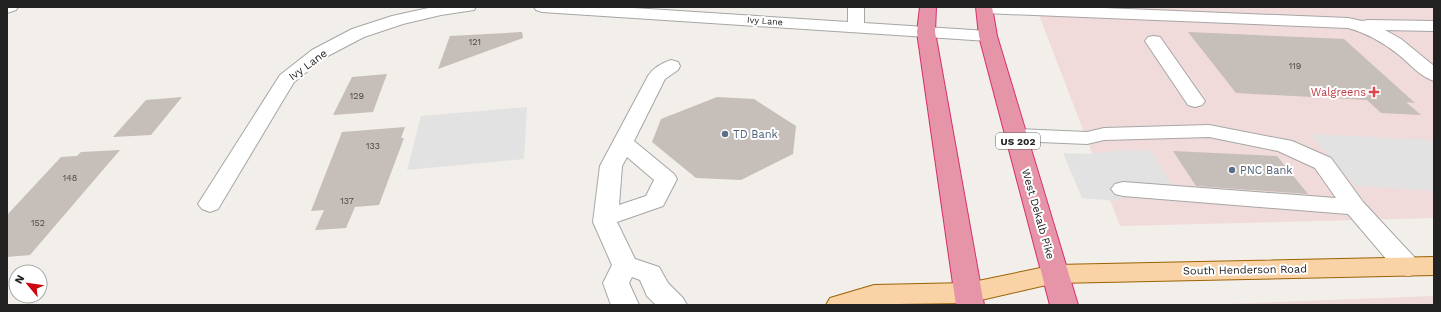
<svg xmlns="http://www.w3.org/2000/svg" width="1441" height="312" font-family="'Work Sans',sans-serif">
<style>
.commercial{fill:#f1dada}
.parking{fill:#e2e2e2}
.building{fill:#c6beb8}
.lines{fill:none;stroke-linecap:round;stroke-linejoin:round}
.minor-casing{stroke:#a6a6a6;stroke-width:2}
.major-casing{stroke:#9b6305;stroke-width:2}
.highway-casing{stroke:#d72f70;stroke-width:2}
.minor{fill:#fff;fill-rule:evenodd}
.major{fill:#f9d2a6;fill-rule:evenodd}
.highway{fill:#e694a7;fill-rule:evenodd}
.health-dot{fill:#e0444e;stroke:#fff;stroke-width:1.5}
.service-dot{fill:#5c6f8a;stroke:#fff;stroke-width:1.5}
.labels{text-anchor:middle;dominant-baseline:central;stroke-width:4;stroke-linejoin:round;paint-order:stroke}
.far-street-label{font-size:9px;fill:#222;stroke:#fff}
.number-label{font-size:9px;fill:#4b4948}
.shield{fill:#fff;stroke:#646464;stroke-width:1}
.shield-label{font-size:10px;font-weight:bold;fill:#222}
.street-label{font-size:11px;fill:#222;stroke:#fff}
.health-label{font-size:11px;fill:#be3a42;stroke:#fff;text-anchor:end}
.service-label{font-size:11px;fill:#4e5e75;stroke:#fff;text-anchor:start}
</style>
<rect width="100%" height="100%" fill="#f2eee9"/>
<g class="commercial">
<polygon points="1036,7 1434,7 1434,218 1120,226"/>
<polygon points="1434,296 1434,305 1202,305"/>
</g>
<g class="parking">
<polygon points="527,107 524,159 407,170 421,116"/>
<polygon points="1310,134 1434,140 1434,191 1356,186"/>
<polygon points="1123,150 1151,151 1173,186 1143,186 1117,201 1082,198 1063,153 1088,154"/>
</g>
<g class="building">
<polygon points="522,32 523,38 438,69 450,36"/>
<polygon points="1188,32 1344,39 1415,103 1406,102 1421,115 1381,113 1367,100 1236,93"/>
<polygon points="387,74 373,112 333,115 352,77"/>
<polygon points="182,97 151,135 113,137 146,100"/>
<polygon points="717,97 754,99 796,126 793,154 741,180 696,178 652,142 661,119"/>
<polygon points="405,127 401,138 404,138 379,205 355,207 346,228 315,230 324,210 311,211 342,132"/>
<polygon points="120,150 30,255 7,257 7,215 61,157 77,156 81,152"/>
<polygon points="1173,151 1277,156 1308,194 1196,186"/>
</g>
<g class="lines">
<defs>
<g id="minor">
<polygon points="7,7 18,7 16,10 7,13"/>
<polygon points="433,7 476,7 474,10 441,15 403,24 364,37 324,58 294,82 218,209 210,212 202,209 198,204 280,75 312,50 352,29 392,16"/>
<polygon points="534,7 618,7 848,22 848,7 864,7 864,23 988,31 994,32 997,36 994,40 988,41 542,12 536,10"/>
<path d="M977,7H1080L1348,18L1362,21L1368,20L1434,21V31L1385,30L1401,39L1434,66V81C1421,77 1410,64 1399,55C1384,43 1367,33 1348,28L984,13L978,11Z"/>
<polygon points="1154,36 1160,37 1202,97 1205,101 1202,105 1195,107 1188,105 1145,41 1148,37"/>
<path d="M671,60L678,62L680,66L678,70L665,79L634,141L674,174L677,179L663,206L617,222L635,259L659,267L668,283L683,298L687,305H656L647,296L640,280L632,277L629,283L639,305H611L603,283L612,265L593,222L600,166L648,76C653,68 662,63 671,60ZM627,157L654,180L646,196L619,205L622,166Z"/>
<polygon points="1209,125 1292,141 1331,158 1363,202 1417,260 1421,267 1417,274 1408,276 1399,274 1348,214 1123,196 1115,194 1111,189 1115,184 1123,182 1336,198 1315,168 1278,151 1209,137 1104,140 1087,144 1017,141 1010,139 1006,135 1010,131 1017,129 1087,132 1104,128"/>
</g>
<polygon id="major" points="1434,257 1434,275 1055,283 968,303 826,305 830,298 874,285 968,283 1055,265"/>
<g id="highway">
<polygon points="920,7 936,7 935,32 984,305 956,305 917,32"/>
<polygon points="976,7 992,7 997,36 1078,305 1050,305 979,36"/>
</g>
</defs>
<use href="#minor" class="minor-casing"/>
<use href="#major" class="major-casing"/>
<use href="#highway" class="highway-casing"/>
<use href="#minor" class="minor"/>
<use href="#major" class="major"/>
<use href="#highway" class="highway"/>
</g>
<path class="health-dot" d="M1372 86h4v4h4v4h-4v4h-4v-4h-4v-4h4z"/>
<g class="service-dot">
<circle cx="725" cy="134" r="4"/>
<circle cx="1232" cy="170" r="4"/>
</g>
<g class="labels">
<g class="far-street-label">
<text transform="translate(765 21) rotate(4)">Ivy Lane</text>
</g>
<g class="number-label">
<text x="475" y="42">121</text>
<text x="1295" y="66">119</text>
<text x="357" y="96">129</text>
<text x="373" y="146">133</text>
<text x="70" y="178">148</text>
<text x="347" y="201">137</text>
<text x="38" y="223">152</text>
</g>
<rect class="shield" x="996" y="133" width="44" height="16" rx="3"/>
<g class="shield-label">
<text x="1018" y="141">US 202</text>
</g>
<g class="street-label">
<text transform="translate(308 65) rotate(-36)">Ivy Lane</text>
<text transform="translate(1038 214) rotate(74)">West Dekalb Pike</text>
<text transform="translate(1245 270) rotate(-1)">South Henderson Road</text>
</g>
<g class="health-label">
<text x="1366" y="92">Walgreens</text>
</g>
<g class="service-label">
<text x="733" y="134">TD Bank</text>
<text x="1240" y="170">PNC Bank</text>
</g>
</g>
<rect width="1441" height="312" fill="none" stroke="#222222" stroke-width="16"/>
<g transform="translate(28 284) rotate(299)"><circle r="19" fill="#ffffff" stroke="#a7a7a7"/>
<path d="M0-3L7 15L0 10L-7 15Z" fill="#ce060f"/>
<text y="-6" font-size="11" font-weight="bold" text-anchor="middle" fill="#222222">N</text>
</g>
</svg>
